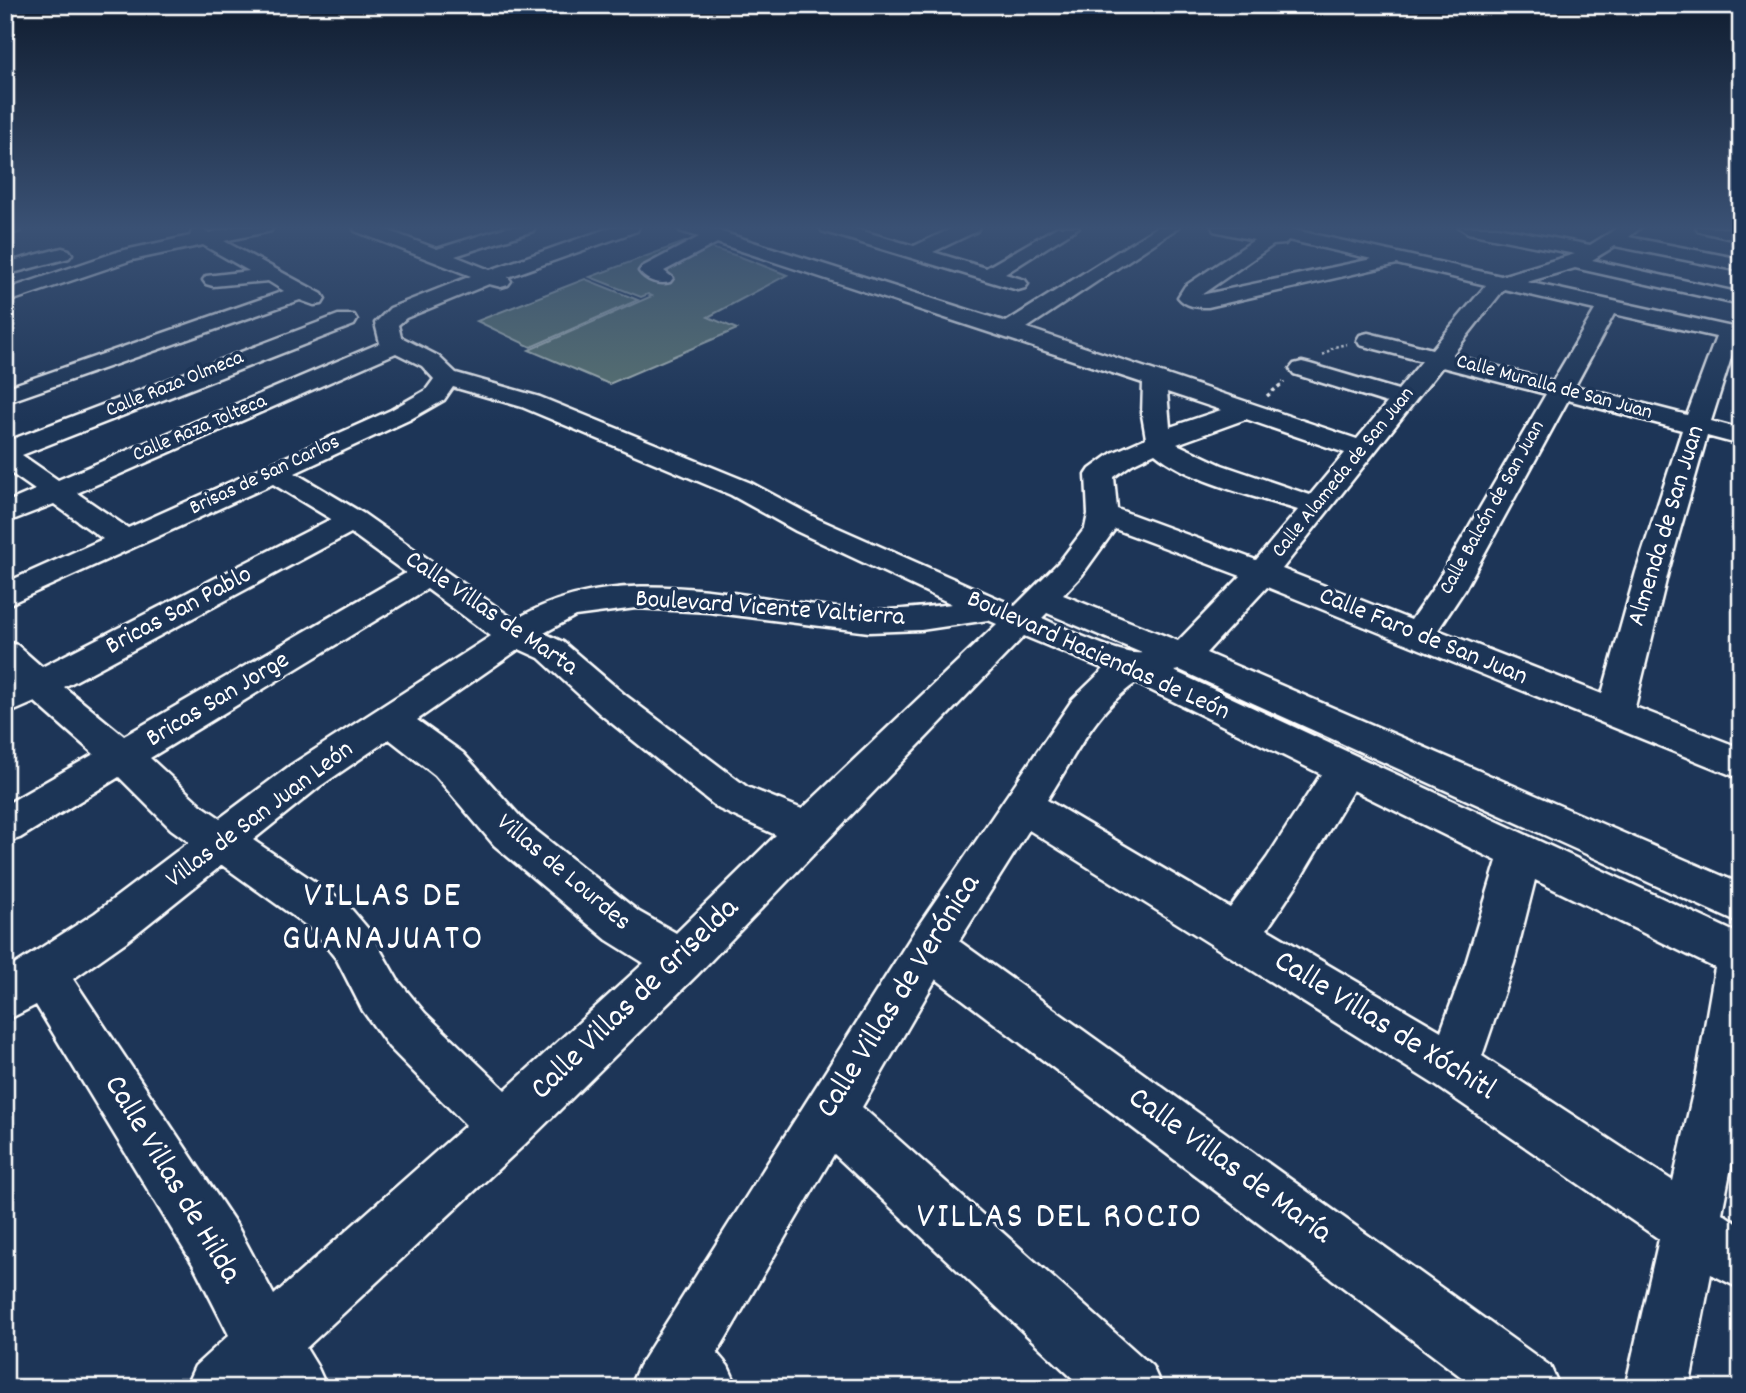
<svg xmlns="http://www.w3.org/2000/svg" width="1746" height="1393" font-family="Dekko,sans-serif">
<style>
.green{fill:#5a7370;stroke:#acb9b8;stroke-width:2}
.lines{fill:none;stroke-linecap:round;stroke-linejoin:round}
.minor-casing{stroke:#fff;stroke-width:5}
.path-far1{stroke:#fff;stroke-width:2.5;stroke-dasharray:2.5 2.5;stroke-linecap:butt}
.path{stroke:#fff;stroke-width:3.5;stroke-dasharray:3.5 3.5;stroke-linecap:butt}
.minor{fill:#1d3557;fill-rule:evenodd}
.labels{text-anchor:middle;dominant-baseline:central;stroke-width:7;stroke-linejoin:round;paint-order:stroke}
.far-street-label{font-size:21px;fill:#fff;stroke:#1d3557}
.street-label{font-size:26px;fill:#fff;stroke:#1d3557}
.near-street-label{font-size:32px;fill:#fff;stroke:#1d3557}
.near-quarter-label{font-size:37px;letter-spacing:2px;fill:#fff;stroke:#1d3557}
</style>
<rect width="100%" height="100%" fill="#1d3557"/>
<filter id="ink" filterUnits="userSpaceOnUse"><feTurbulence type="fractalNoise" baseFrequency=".0143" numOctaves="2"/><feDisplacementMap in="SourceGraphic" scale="14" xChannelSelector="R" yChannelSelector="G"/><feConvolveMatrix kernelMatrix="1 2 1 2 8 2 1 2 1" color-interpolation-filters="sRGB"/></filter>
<g filter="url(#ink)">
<g class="green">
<polygon points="687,241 741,257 787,275 708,317 737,329 609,384 529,350 652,296 648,294 641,297 590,277"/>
<polygon points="585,279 638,300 531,347 477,321"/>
</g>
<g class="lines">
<defs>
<g id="minor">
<polygon points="5,227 22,227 20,231 5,235"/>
<polygon points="236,227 273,227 271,231 224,241 322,294 325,299 322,304 314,305 300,300 5,403 5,388 284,291 268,281 213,286 206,284 203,280 206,276 249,271 203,245 132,260 5,303 5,290 120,251 190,236 192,231 199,229 209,233"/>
<path d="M353,227H379L437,249L507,227H535L533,231L455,256L490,270L612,227H639L637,231L508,277L511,281L508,285L501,287L489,284L406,318L398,325L401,337L438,356L456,373L540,397L751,483L818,519L1015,606L1060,561L1085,528L1088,514L1086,475L1090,469L1112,453L1146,438L1142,415L1143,383L717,243L664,271L673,278L670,282C659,285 646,281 639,271L642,267L699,237L680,231L678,227H706L1006,322L1157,227H1179L1027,328L1357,439L1387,403L1294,374L1290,369L1294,364L1302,362L1310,364L1398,390L1422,361L1360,345L1357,340L1360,335L1368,333L1432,349L1486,285L1397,264L1208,307C1196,307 1186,307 1178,297L1185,286L1254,240L1214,231L1212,227H1281L1501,276L1575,254L1468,233L1459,227H1497L1590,245L1619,227H1641L1629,237L1741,259V271L1615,246L1592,260L1741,293V305L1575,268L1527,282L1741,329V343L1736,342L1711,421L1741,429V445L1707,436L1668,572L1635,707L1741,748V779L1267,587L1206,653L1741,884V924L1180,670L1174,671L1741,935V1116L1722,1213L1741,1226V1289L1711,1274L1689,1388H1625L1659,1239L1435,1085L1029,830L959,941L1550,1366L1560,1388H1476L936,979L862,1107L1152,1366L1162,1388H1083L834,1154L717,1353L728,1366L738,1388H629L639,1366L914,932L1073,699L1104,669L1024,636L697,975L524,1145L306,1348L317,1366L327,1388H185L195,1366L229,1335L194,1266L36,1005L5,1021V971L95,913L189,842L171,829L119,777L20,838L5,843V805L94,754L35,702L5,715V686L13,682L5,674V641L17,645L42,667L331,519L273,484L5,606V583L103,539L54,504L5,523V503L35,490L5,469V442L338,315H354L357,320L354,325L22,455L58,480L380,343L375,323L390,308L471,276L355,231ZM1288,240L1372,259L1201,295L1273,245L1285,244ZM1504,289L1595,310L1553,381L1452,355ZM1614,314L1716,337L1687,415L1575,386ZM396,353L422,366L434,379L426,390L391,410L128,528L77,493ZM1442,367L1546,394L1434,587L1411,620L1282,569ZM453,387L522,407L731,495L796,531L952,604C918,608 884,612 850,609C741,599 616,558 515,620L364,514L295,473L409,420L444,400ZM1167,392L1221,410L1170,427ZM1568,400L1682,430L1636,572L1602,694L1438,630L1465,589ZM1246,419L1345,453L1310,495L1222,465L1177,444ZM1155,453C1190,482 1254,496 1298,510L1256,560L1117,509L1114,477L1132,464ZM1115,529L1241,576L1178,641L1063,595L1082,575ZM351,533L406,573L124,736L64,687ZM427,589L491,636L291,765L220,818L201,805L150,758ZM636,608L709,612L869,632L921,630L988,620L997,624L802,809L747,787L625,695L563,642L544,633L575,616ZM1047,613L1142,653C1123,657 1062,627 1042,618ZM519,649L539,658L599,713L719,809L776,835L676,933L639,912L524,821L463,753L417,720ZM1136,683L1321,774L1267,858L1230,908L1047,800C1073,760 1095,710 1136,683ZM389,739L435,775L494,845L607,940L644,963L505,1090L425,1013L397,979L369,930L346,903L253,840L319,787ZM1353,790L1497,861L1466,963L1441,1031L1267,929L1297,884ZM222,865L314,931L337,960L363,1011L389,1047L466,1125L274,1295L236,1224L73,979L127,941ZM1535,880L1715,968L1695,1084L1673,1181L1482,1056L1514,963Z"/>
<polygon points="820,227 849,227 914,246 955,227 979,227 977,231 933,252 986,268 1057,227 1079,227 1005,274 1025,280 1028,284 1025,288 1018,290 822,231"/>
<polygon points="1696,227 1741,229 1741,241 1698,231"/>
<polygon points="62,248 69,250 72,254 69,258 5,275 5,263"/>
</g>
</defs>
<use href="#minor" class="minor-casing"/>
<polyline class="path-far1" points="1323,355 1334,347 1347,344"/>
<polyline class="path" points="1267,396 1284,382"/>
<use href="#minor" class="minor"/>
</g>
</g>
<linearGradient id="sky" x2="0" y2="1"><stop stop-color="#101d30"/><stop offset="0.54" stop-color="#3a5174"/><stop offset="1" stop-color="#3a5174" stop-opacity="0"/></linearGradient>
<rect width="1746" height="422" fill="url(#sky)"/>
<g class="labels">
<g class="far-street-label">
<text transform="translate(175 385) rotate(-22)">Calle Raza Olmeca</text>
<text transform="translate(1554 388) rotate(15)">Calle Muralla de San Juan</text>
<text transform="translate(200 429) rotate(-23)">Calle Raza Tolteca</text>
<text transform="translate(1344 473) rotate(-51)">Calle Alameda de San Juan</text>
<text transform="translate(265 476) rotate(-25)">Brisas de San Carlos</text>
<text transform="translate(1493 508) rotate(-61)">Calle Balcón de San Juan</text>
</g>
<g class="street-label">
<text transform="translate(1667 526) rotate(-73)">Almenda de San Juan</text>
<text transform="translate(770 609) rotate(4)">Boulevard Vicente Valtierra</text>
<text transform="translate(179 611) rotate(-28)">Bricas San Pablo</text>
<text transform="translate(491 614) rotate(34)">Calle Villas de Marta</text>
<text transform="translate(1423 637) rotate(22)">Calle Faro de San Juan</text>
<text transform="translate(1098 656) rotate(24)">Boulevard Haciendas de León</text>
<text transform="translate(218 700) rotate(-31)">Bricas San Jorge</text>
<text transform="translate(260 815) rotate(-37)">Villas de San Juan León</text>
<text transform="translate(563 873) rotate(40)">Villas de Lourdes</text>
</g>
<g class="near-street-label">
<text transform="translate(900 997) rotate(-58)">Calle Villas de Verónica</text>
<text transform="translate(636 1000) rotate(-44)">Calle Villas de Griselda</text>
<text transform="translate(1384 1027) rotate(32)">Calle Villas de Xóchitl</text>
<text transform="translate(1229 1167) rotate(36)">Calle Villas de María</text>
<text transform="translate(171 1180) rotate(59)">Calle Villas de Hilda</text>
</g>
<g class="near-quarter-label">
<text x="383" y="897">VILLAS DE<tspan x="383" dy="43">GUANAJUATO</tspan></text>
<text x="1060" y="1218">VILLAS DEL ROCIO</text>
</g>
</g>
<rect width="1746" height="1393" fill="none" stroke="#1d3557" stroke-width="28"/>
<rect x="14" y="14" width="1718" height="1365" fill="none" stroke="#fff" stroke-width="2.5" filter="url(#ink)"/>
</svg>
